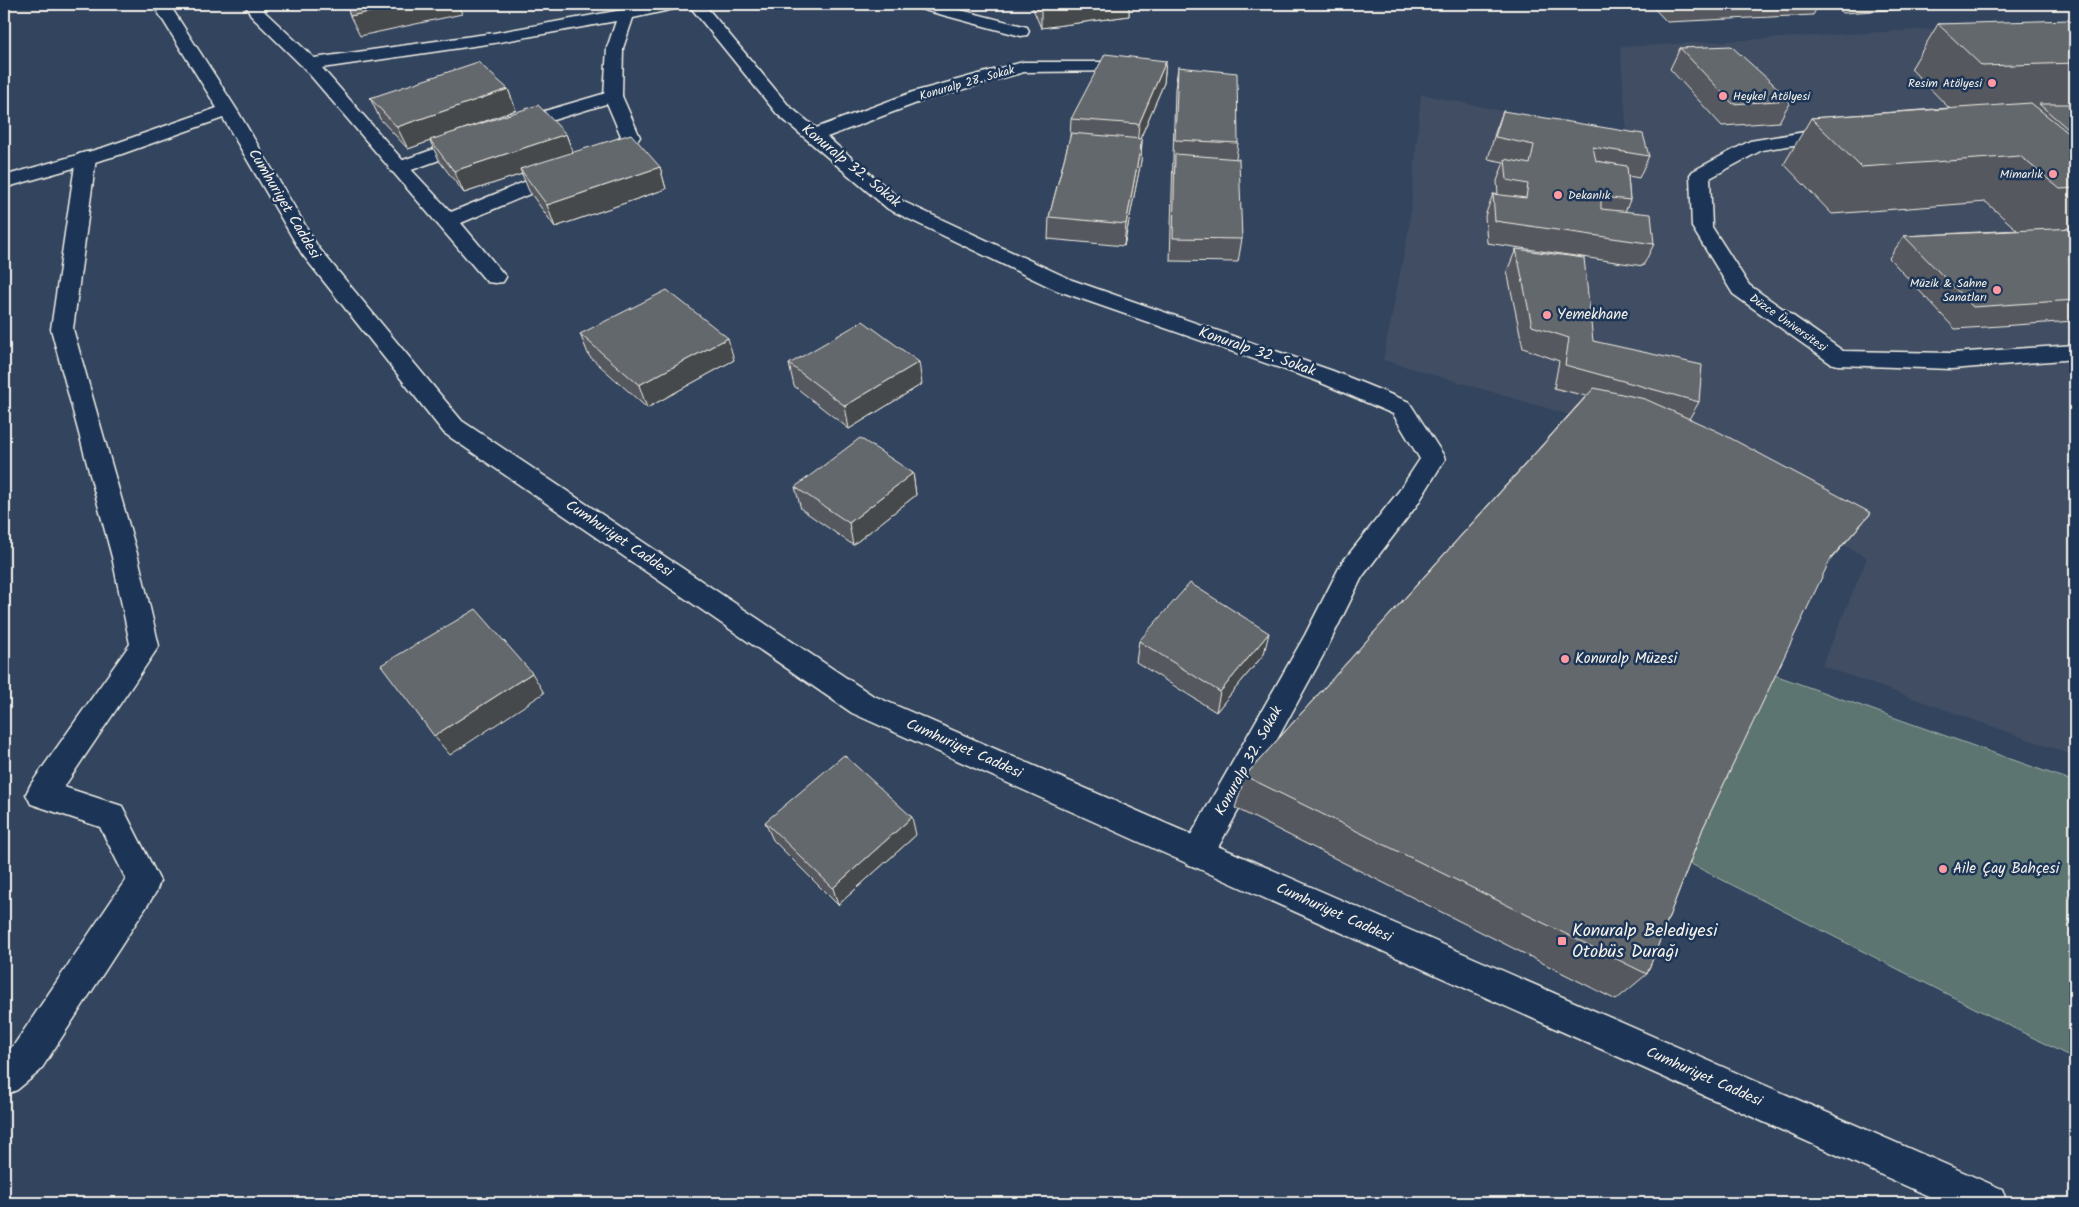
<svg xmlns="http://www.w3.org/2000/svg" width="2079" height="1207" font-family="Kalam,sans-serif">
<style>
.built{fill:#414e62}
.green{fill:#5b7471;stroke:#a8b2ac}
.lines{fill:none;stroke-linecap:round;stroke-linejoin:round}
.lane-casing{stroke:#f4f1e8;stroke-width:3}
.street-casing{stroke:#f4f1e8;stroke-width:3}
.secondary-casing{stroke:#f4f1e8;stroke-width:3}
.lane{fill:#1d3557;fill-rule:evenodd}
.street{fill:#1d3557;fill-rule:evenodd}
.secondary{fill:#1d3557;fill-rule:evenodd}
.wall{fill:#55595e;stroke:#f4f1e8}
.shaded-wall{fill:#45484c;stroke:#f4f1e8}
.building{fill:#63676d;stroke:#f4f1e8}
.poi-dot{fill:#ff9aa2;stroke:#1d3557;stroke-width:2}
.labels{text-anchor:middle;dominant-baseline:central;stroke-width:5;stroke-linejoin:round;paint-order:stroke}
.far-street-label{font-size:12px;fill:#f4f1e8;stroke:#1d3557}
.far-poi-label{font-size:12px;fill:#f4f1e8;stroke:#1d3557;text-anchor:end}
.street-label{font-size:15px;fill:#f4f1e8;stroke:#1d3557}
.poi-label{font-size:15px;fill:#f4f1e8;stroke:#1d3557;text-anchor:start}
.near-poi-label{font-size:18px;fill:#f4f1e8;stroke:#1d3557;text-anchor:start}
</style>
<rect width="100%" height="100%" fill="#32445e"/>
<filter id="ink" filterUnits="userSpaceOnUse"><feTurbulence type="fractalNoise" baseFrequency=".02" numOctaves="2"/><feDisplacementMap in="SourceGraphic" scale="10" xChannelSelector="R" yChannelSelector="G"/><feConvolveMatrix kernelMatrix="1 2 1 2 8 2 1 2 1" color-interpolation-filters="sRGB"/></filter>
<g filter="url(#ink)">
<polygon class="built" points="2075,21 2075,756 1822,666 1867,558 1655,440 1383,360 1409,227 1421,94 1627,137 1620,47"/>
<polygon class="green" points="1769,673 2075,782 2075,1059 1687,862"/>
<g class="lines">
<defs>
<g id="lane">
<polygon points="613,91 619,92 622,96 619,100 514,132 507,130 505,126 507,122"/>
<polygon points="471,136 478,138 480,142 478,146 406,172 399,174 392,172 389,168 392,164"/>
</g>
<g id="street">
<path d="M245,4H261L265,12L314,58L494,33L655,4H685L683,7L633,18L623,48L622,96L640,137C632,149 614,166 599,162L596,158L621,136L604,96L607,48L616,21L494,43L322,68L406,164L451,212L556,169L563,167L570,169L573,173L570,177L461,223L506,277L503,282L495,283L487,282L304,68L252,17Z"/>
<polygon points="688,4 704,4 789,106 816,128 913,92 1023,62 1133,62 1136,66 1133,70 1127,71 1024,72 925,100 827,137 902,201 1072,280 1333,371 1409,402 1442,453 1445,459 1417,505 1362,577 1326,650 1209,864 1198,868 1187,864 1182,853 1187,842 1305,635 1341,564 1399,491 1420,459 1393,414 1317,381 1056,290 888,209 777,114"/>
<polygon points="911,4 937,4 1027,27 1029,31 1027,35 1021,36 913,7"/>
<polygon points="1835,127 1842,129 1844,133 1842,137 1762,150 1710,178 1712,227 1749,285 1843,351 1952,353 2075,345 2075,359 1952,369 1838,365 1830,363 1733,294 1692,227 1690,175 1693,171 1750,141"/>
<polygon points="86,152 93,154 96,158 73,329 138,557 159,646 64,787 122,806 160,881 156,892 40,1071 17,1090 4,1095 4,1054 14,1045 126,879 100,827 31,804 26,794 31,784 130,644 112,557 51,329 76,158 79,154"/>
</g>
<polygon id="secondary" points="153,4 169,4 237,110 318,247 462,421 872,695 2002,1189 2007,1203 1944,1203 852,713 444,433 302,254 223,118 119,155 4,188 4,176 105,147 217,108"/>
</defs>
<use href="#lane" class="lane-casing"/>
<use href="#street" class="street-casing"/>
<use href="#secondary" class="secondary-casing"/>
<use href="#lane" class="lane"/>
<use href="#street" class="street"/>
<use href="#secondary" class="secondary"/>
</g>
<g class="wall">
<polygon points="1031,4 1129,4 1129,16 1041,28"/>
<polygon points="1650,4 1819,4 1813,15 1667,22"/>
<polygon points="1832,4 1980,4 1843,13"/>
<polygon points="1938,24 2075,24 2075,321 1955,329 1889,258 1904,236 2017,230 1986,202 1832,214 1784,164 1811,118 1949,108 1911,69"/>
<polygon points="1680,48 1791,100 1779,122 1722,126 1670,69"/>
<polygon points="1166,61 1164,83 1140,139 1142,139 1141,161 1124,246 1048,239 1049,217 1070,137 1071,119"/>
<polygon points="1178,67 1238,143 1236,159 1242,239 1238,262 1170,261 1175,89"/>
<polygon points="508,89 516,110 471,126 566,134 573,152 660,167 666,189 555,227 529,191 522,174 464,193 440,162 430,141 408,149 380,119 370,98"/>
<polygon points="1503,111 1649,156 1639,178 1628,176 1630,200 1625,212 1654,244 1643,266 1487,243 1485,216 1493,194 1498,195 1497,181 1504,162 1488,159 1495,133"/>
<polygon points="1516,249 1593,341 1699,402 1689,419 1829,561 1703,828 1647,974 1616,1000 1235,808 1245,776 1586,396 1554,388 1559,361 1523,348 1507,271"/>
<polygon points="580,334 734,360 647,408 589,356"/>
<polygon points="789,364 922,384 849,429 794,386"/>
<polygon points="913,473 916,495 853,545 801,509 795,487"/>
<polygon points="1139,641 1264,654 1216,712 1136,662"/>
<polygon points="765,822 916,835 838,905 773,840"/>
</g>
<g class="shaded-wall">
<polygon points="406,4 458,4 462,14 360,36 350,16"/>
<polygon points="1065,4 1129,4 1129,16 1041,28 1041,7"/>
<polygon points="1166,61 1164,83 1137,146 1139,124"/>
<polygon points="508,89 516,110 408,149 397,127"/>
<polygon points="566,134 574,156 520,169 522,174 464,193 454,171"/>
<polygon points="1142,139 1141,161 1124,246 1126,224"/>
<polygon points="660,167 666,189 555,227 547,205"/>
<polygon points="728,338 734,360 647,408 639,385"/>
<polygon points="919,362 922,384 849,429 845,406"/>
<polygon points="913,473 916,495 853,545 849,523"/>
<polygon points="1871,513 1839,550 1800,595 1831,558"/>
<polygon points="1269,633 1264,654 1216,712 1220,692"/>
<polygon points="532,673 544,693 450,755 434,736"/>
<polygon points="912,817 916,835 838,905 833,888"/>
</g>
<g class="building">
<polygon points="346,4 406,4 350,16"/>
<polygon points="1040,4 1065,4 1041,7"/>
<polygon points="2070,20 2075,24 2075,63 1982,66 1938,24"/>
<polygon points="1731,46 1791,100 1733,104 1680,48"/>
<polygon points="1105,54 1166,61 1139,124 1071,119"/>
<polygon points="478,62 508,89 397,127 370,98"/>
<polygon points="1178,67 1237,73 1238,143 1175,140"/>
<polygon points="2031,103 2075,138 2075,188 2060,189 2020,156 1861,167 1811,118"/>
<polygon points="2039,104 2075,104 2075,135"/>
<polygon points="538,105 566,134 454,171 430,140"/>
<polygon points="1503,111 1643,134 1649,156 1593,147 1596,161 1627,166 1630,200 1601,197 1601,209 1651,214 1654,244 1495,221 1493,194 1526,198 1528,184 1507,180 1505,159 1530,164 1534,145 1495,137"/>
<polygon points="1071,133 1142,139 1126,224 1049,217"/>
<polygon points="631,134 660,167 547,205 520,169"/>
<polygon points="1175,154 1239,159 1242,239 1173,238"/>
<polygon points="2075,228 2075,300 1973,307 1904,236"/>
<polygon points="1516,249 1584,258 1593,341 1702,365 1699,402 1565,365 1569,338 1532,326"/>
<polygon points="667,290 728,338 639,385 580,334"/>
<polygon points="863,321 919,362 845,406 789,364"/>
<polygon points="1594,388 1645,399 1719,432 1871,513 1831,558 1703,828 1647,974 1245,776"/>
<polygon points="860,438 913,473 849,523 795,487"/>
<polygon points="1190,583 1269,633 1220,692 1139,641"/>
<polygon points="476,609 532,673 434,736 381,665"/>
<polygon points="844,755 912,817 833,888 765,822"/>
</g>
</g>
<g class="poi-dot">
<circle cx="1992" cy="83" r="5"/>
<circle cx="1723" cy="96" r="5"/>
<circle cx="2053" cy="174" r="5"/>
<circle cx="1558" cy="195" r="5"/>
<circle cx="1997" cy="290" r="5"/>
<circle cx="1547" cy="315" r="5"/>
<circle cx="1565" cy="659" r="5"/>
<circle cx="1943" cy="869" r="5"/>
<rect x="1557" y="936" width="10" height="10" rx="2.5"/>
</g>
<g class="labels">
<g class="far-street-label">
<text transform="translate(967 83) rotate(-16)">Konuralp 28. Sokak</text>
<text transform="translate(1788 323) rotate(35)">Düzce Üniversitesi</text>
</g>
<g class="far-poi-label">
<text x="1982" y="83">Resim Atölyesi</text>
<text x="1733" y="96" text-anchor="start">Heykel Atölyesi</text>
<text x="2043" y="174">Mimarlık</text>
<text x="1568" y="195" text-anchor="start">Dekanlık</text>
<text x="1987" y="283">Müzik &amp; Sahne<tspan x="1987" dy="14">Sanatları</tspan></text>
</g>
<g class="street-label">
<text transform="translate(851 166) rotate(39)">Konuralp 32. Sokak</text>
<text transform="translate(284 204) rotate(59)">Cumhuriyet Caddesi</text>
<text transform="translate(1257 352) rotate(19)">Konuralp 32. Sokak</text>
<text transform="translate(619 539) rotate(34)">Cumhuriyet Caddesi</text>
<text transform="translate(964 749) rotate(24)">Cumhuriyet Caddesi</text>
<text transform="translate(1249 761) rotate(-61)">Konuralp 32. Sokak</text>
<text transform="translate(1334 913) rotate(24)">Cumhuriyet Caddesi</text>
<text transform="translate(1704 1077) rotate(24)">Cumhuriyet Caddesi</text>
</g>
<g class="poi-label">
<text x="1557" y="315">Yemekhane</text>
<text x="1575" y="659">Konuralp Müzesi</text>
<text x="1953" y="869">Aile Çay Bahçesi</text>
</g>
<g class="near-poi-label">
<text x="1572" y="931">Konuralp Belediyesi<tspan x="1572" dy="21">Otobüs Durağı</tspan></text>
</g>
</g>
<rect width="2079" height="1207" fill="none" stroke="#1d3557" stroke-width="20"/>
<rect x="10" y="10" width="2059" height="1187" fill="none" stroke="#f4f1e8" stroke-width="2" filter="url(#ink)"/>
</svg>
